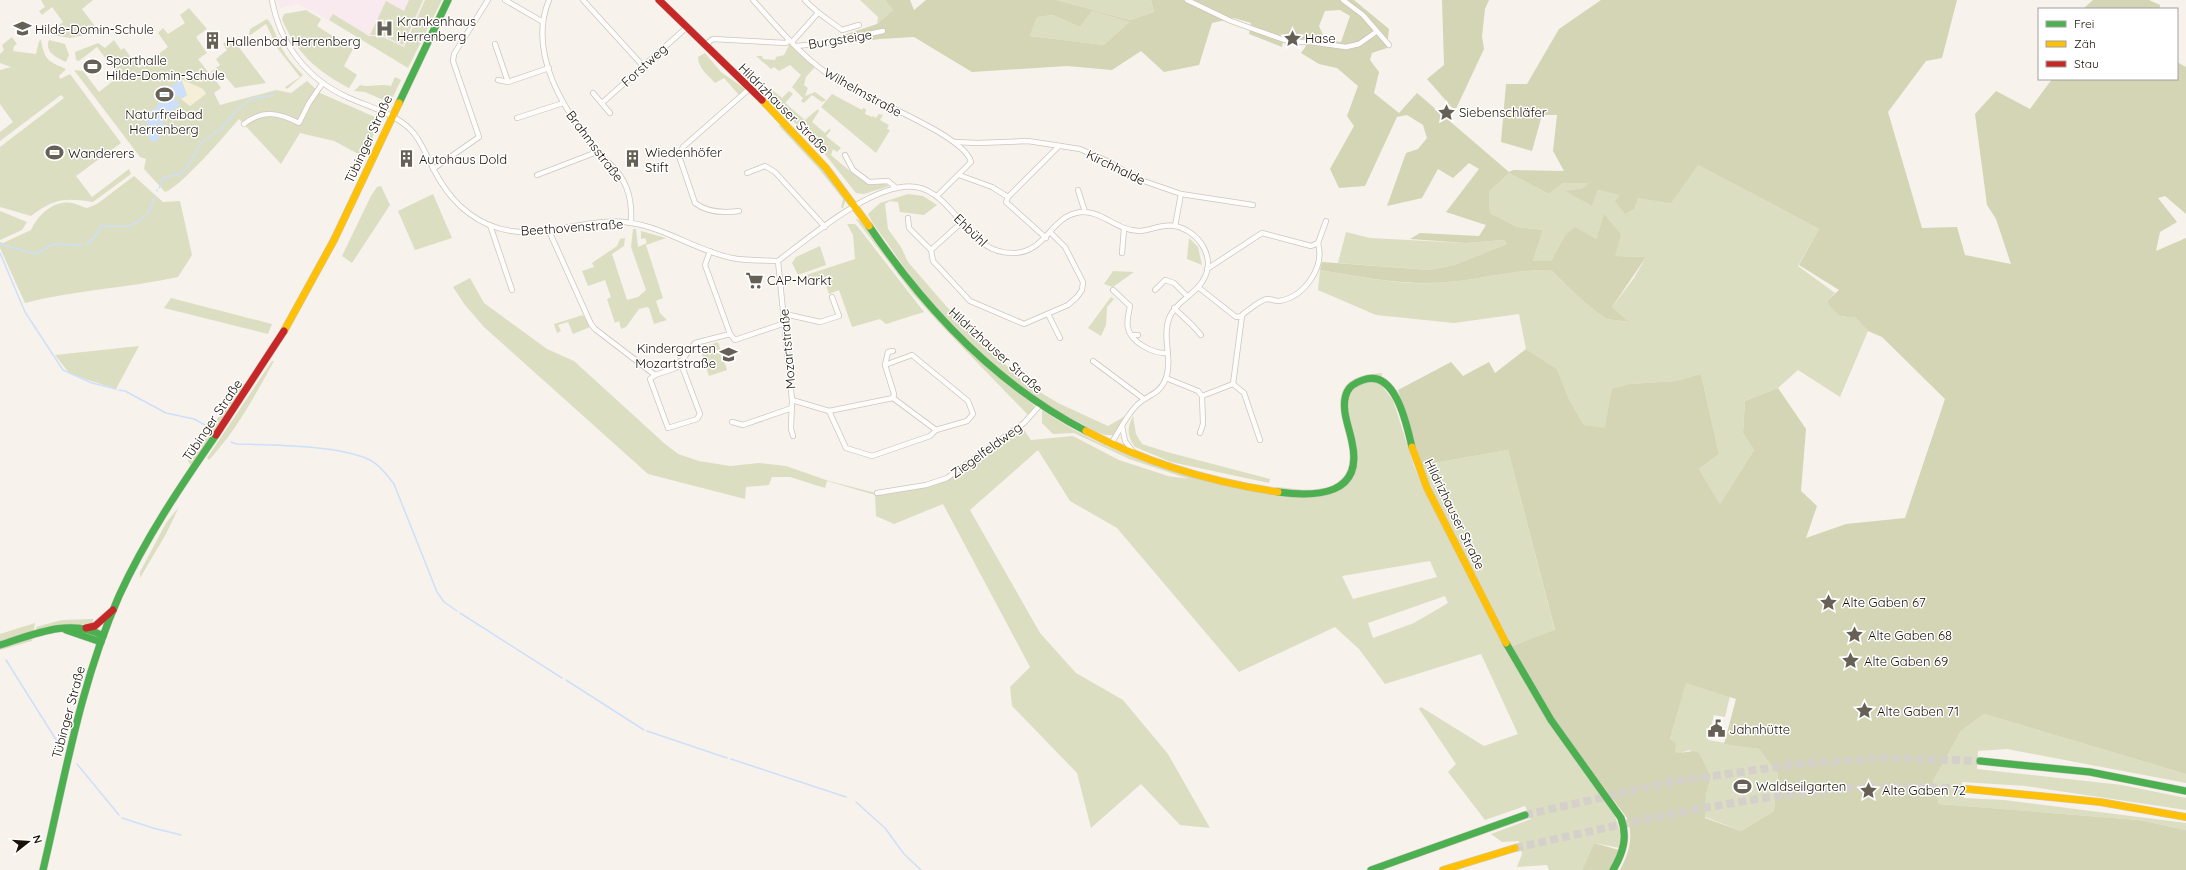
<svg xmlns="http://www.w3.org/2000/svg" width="2186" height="870" font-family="Quicksand,sans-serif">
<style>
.medical{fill:#f8eaef}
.green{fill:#dcdec2;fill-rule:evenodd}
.forest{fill:#d3d5b4;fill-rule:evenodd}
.sand{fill:#f6eed7}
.water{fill:#cee0f9}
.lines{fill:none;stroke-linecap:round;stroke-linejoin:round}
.stream{stroke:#cee0f9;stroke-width:1.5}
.highway-tunnel{stroke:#d6d0ca;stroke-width:8;stroke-dasharray:8 4;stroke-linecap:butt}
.street-casing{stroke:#ccc6be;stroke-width:6}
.fast-casing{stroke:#ccc6be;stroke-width:8}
.slow-casing{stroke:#ccc6be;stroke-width:8}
.jam-casing{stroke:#ccc6be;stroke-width:8}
.street{stroke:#fefdfc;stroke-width:4.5}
.fast{stroke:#4caf50;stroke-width:7}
.slow{stroke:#ffc107;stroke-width:7}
.jam{stroke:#c62828;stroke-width:7}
.labels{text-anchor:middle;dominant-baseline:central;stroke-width:3;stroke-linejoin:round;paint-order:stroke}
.poi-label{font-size:13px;fill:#181106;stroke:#fff;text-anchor:start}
.street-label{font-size:13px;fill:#181106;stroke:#fff}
</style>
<rect width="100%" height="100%" fill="#f7f2ec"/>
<polygon class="medical" points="277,0 424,0 404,47 381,36 369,36 333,14 329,20 297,4 280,8"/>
<g class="green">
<polygon points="41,0 93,0 82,9 94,25 104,31 70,38 52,35 52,31 63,22 52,7 42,15 39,11 45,7"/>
<polygon points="409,0 423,0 403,45 382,35 370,35 386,1 404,11"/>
<polygon points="425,0 442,0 408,68 329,20 333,14 369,36 381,36 404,47"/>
<polygon points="860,0 885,0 893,10 877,24 878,17"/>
<polygon points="1057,0 1151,0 1154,12 1130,20"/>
<path d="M189,8L207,29L196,37L207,53L198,59L209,73L220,65L216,59L227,50L223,44L232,38L266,83L235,88L220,70L212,75L221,88L214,93L220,105L276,90L291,93L307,81L320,93L375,117L378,125L364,157L334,141L300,133L281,164L239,119C226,134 180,188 165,192L144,169L146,159L140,157L74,70L83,71L99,92L119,76L97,47L79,61L76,60L75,52L98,43L105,48L114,40L121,50L124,48L139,68L168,47L158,33L163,28L168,34L185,23L180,15Z"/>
<path d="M306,10L321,19L317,26L353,49L344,66L357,75L349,88C318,72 295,52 282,19L284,14Z"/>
<polygon points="1092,11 1129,22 1104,45 1030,36 1037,17 1053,15 1080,27"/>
<path d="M267,19C274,25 276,39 281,47C287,58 295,67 303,75L287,89L285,87L300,77L278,49L266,24L249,36L250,29Z"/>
<path d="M12,37L17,44L14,46L13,51L36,54L39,41L41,40C45,61 48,61 66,69L59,76L60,79L70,74L121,143L76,176L92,197L129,169L131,174L93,202C64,198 55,198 31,216L0,207V147L64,98L61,95L0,141V132L13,122L0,104V70L11,67L0,63V54L4,50L2,45Z"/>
<path d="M49,40L65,44L69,55L66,62C57,58 44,52 49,40Z"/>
<polygon points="790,43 815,67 806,77 804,85 808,88 805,96 815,92 826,100 822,102 812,95 804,103 801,101 803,98 792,87 801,75 790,65 779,71 774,67 771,69 756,56 762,56 763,59 775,60 776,57 784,55"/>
<path d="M705,53L721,72L744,88V92L739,95L724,78L715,83C708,75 698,68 698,57Z"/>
<path d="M395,77L401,80L390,103L365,92L354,91L360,85C371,88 378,83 391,86Z"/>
<path d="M772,90L782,98L789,91L793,94L785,103L805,120L818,109L819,111L812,122L825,133L829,129L831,130L826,136L841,148L837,152L833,149L831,155C838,161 863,183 871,184C877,186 883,181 889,186L864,194L856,193L824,153L767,94Z"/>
<polygon points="832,94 862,110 863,108 866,109 865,114 872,117 873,116 876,118 879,114 883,115 880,120 889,125 887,129 890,130 876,153 821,107"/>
<polygon points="782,124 818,163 843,195 846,199 843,208 841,208 843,199 819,169 779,126"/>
<path d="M1698,165L1819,229L1798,266L1835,293L1827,301L1844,317H1855L1868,331L1840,397L1798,370L1778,388L1745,401L1743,433L1754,450L1720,504L1699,469L1719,454L1701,374L1675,381L1630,384L1606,429L1584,425L1569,399L1557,369L1526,349L1519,314L1454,323L1376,315L1318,290L1320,270C1362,277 1405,287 1448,282C1483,279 1516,269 1551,270L1585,303L1606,319L1628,322L1612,307L1634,278L1646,257L1615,256L1604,215L1596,239L1565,235L1551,261H1533L1543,230L1517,227L1490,213L1489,192L1509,173L1549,194L1563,183H1590L1583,188L1566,191L1592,206L1598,190L1638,198Z"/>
<path d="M134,176L163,202L180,201L192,255L178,277C127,288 75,290 25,303L0,248V242L3,243L31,230C37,216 54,199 72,203C77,204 82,207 87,208L97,204Z"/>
<polygon points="381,186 390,205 352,263 342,256 371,196 377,187"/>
<polygon points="433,194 452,238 415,250 398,211"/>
<path d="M908,194L923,196L937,205L924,215L900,212L898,202L890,201L885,204L888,229L901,247L908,262L946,306L993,353L1025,383L1058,403L1108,426L1127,415L1113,435C1102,437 1090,428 1080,423C1004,385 934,314 888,244C881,234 873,225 868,214L880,203Z"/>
<polygon points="0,211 27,222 22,230 0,240"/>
<polygon points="855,218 862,222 898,271 991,369 1033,404 1035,408 1028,415 939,323 913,294"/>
<polygon points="847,224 855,224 858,227 924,312 886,324 880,319 852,327 839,290 829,294 824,279 809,283 806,275 855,259 853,235"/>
<polygon points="633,229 636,229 638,247 647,243 645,238 641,239 641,231 666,238 646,245 663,298 656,301 660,313 667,320 654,324 649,308 647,307 639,309 626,327 621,329 619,321 615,323 607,299 611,297 605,280 588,286 582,271 594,267 592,263 617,246 620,239 625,238 624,246 612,254 627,300 638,297 646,290 631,247"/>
<polygon points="1346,232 1370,238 1466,243 1504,240 1507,244 1454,265 1429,270 1338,263"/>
<polygon points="1189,238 1198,247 1202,265 1187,259"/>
<polygon points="820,246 826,265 798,275 792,263 796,257"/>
<polygon points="1113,271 1134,272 1113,287 1104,284"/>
<path d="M470,278L484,303L547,349L574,361L664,443L678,454L699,461L730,466L759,463L786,466L829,481L876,493L948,479L1022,427L1031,440L1073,436L1119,460L1168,476L1189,479L1129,459L1074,433L1053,434L1042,423V410C1112,458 1192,479 1274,494L1275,487C1291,488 1310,492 1326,489C1331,488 1335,484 1339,481C1377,452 1296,378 1382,373L1381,385L1393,400L1414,466L1425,491C1473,584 1516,680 1578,764C1595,788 1626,817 1620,848L1594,843L1582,870H1549L1547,865L1517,867L1522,854L1519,841L1502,842L1491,834L1531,819L1525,806L1485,820L1448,772L1456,764L1419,709L1421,707L1484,746L1518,734L1481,654L1385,684L1359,649L1335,627L1239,672L1117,528L1070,501L1038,450L970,510L1040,633L1076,673L1123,700L1168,754L1210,828L1180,825L1141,784L1091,828L1077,773L1012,706L1010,687L1030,667L943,504L894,524L876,516L875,495L827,481L825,488L790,477H772L769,485L746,487L745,499L648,474L484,327L465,305L453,287ZM1430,561L1437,577L1353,599L1342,576ZM1445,596L1448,603L1414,623L1373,638L1368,623Z"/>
<polygon points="1111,297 1114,299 1107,307 1106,325 1101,336 1088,328"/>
<polygon points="171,298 272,324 268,334 164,308"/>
<polygon points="583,315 590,327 573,334 568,322 558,325 561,331 557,333 554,324"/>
<polygon points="718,342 727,370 709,376 700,348"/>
<polygon points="139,346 116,389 70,374 55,355"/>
<path d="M272,361H274C254,397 237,430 209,460L207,458Z"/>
<polygon points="242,384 246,384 191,466 188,460"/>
<path d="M1133,416L1136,434L1142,444L1167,452L1270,479L1269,483L1171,462L1135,447C1127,436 1127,428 1133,416Z"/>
<polygon points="1508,450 1555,631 1512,646 1431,490 1422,465"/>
<polygon points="179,507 166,534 140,578 140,572 166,523"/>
<polygon points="93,619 93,624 61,625 37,631 36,627 62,620"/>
<polygon points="35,623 32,641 0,650 0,634"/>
<polygon points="1686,682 1730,696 1725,717 1714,715 1708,740 1759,749 1778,774 1774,811 1741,831 1705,817 1706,795 1711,777 1690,750 1680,753 1675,752 1670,739"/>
<polygon points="1984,714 2186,774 2186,783 2007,749 1978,751 1977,769 2122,785 2186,798 2186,810 2026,786 1962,782 1964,798 2004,800 2186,823 2186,830 2139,820 1939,804 1933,781 1961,731"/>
</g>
<g class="forest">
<path d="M885,0H910L914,10L926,0H1057L1130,20L1154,12L1151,0H1354L1389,29L1387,48L1372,53L1370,60L1379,72L1374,93L1399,113L1417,93L1509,172L1513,170L1564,171L1553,151L1557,115H1542L1532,151L1501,142L1506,84H1527L1559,29L1601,0H1957L1942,58L1926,61L1888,112L1922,228L1957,227L1965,255L2011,264L1996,219L1987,205L1975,114L1996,91L2030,109L2052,79H2177V62L2186,67V214L2165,196L2158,198L2177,222L2160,232L2156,251L2186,238V774L1984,714L1961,731L1933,781L1939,804L2139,820L2186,830V870H1620C1629,853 1634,837 1627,818L1550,715L1512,646L1555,630L1508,450L1422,465L1398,390L1451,362L1463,376L1489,362L1495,373L1526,349L1557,369L1569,399L1584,425L1605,428L1612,389L1630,384L1675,381L1701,374L1719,454L1699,469L1720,504L1754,450L1743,433L1745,401L1778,388L1806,429L1801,491L1817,506L1806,538L1846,524L1905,518L1945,399L1882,337L1868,331L1855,317C1840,318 1835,314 1827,301L1839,290L1799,265L1819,229L1698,165L1671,203L1638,198L1634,209L1625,214L1615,201L1620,195L1598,190L1592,206L1565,191L1583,188L1589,183H1563L1549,194L1509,173L1489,192L1490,213L1517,227L1543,230L1533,261H1551L1565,235L1575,227L1596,239L1604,214L1621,235L1615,256L1646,257L1612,307L1629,322L1606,319L1585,303L1551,270C1516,269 1483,279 1448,282C1405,286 1362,277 1320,270L1322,262L1429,270L1454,265L1507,244L1504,240L1466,243L1410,239L1420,233L1479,236L1486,225L1446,212L1479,169L1469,163L1453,178L1438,169L1422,198L1387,206L1406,153L1418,149L1427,138L1423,125L1407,115L1397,117L1365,186L1339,188L1330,169L1354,126L1347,116L1358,86L1337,68L1319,64L1301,53L1306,46L1298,38L1284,35L1282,47L1249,34L1251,23L1234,18L1212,23L1199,65L1164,72L1141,51L1112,70L1067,66L972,72L914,37L880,39L842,44L838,37L877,24L893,10ZM1340,10L1350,16L1341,42L1325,40L1319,26L1325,11ZM1092,11L1129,22L1104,45L1030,36L1037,17L1053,15L1080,27ZM1686,683L1736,699L1724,744L1759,749L1778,774L1774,811L1741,831L1705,818L1706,795L1711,777L1699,753C1688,749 1685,754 1675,752L1676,744L1670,739Z"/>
<polygon points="1442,0 1489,0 1485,9 1482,36 1484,49 1455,111 1427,79 1444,65"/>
<polygon points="2093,0 2149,0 2160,5 2160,9 2083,9"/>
<polygon points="1594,843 1619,850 1610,870 1582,870"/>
</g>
<polygon class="sand" points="181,79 203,89 206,94 190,106 181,99 187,95"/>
<polygon class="water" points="181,79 187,95 181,99 175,94 173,96 180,105 161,119 165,126 161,129 158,123 156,124 160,137 153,143 146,133 151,128 143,118 159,105 157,97"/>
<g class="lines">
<g class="stream">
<polyline points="237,110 251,99 273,95"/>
<polyline points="159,188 163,178 179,174 186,169 201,143 222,128 235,112"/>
<polyline points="157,191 157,190"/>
<polyline points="146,214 150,210 155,198"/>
<polyline points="0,244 36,254 53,244 81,245"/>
<path d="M86,244L91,241L102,226C121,225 127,231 144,217"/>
<polyline points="0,253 25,312 63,370 92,383 116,389"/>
<polyline points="119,390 125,391 166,413 194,419 205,425"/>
<path d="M231,442L237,444C273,445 336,445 368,459C379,464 387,475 394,484L437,592L444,602L457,611"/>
<polyline points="460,613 562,678"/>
<polyline points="6,660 60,746"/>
<polyline points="566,680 644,730"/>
<polyline points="647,731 727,758"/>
<polyline points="731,759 846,797"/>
<polyline points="77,764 119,815"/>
<polyline points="856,802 885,828 904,854 921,870"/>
<polyline points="122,818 153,828 181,835"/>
</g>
<g class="highway-tunnel">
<polyline points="1525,815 1670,782 1798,764 1884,758 1980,761"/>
<path d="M1515,848C1632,822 1750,794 1870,787C1902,786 1935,787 1967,789"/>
</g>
<defs>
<g id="street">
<path d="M272,0C280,44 307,79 347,97C369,107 394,113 411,130C419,138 424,150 429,160C442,188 459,212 489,225C538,245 584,215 631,223C666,228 697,251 732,258C747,261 763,260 778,261C810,237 875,181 916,187C936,190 951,210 964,225C979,241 990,253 1013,253C1045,253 1050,219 1076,213C1099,207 1116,231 1139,231C1151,231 1162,223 1175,226C1199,231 1218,259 1202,282C1194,295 1177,301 1170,316C1161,336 1173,358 1166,378C1159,396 1149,393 1137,405C1126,416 1119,431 1111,444"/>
<polyline points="505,0 543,22"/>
<path d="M549,0C527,53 564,109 595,150C601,157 609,162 615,169C629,185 632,202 631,223"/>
<polyline points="583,0 643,66"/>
<path d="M753,0C779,29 804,60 837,80C863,97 965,135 971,162L937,196"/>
<path d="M805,0C815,12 829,20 842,30L859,25"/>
<polyline points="1187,0 1231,21 1290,42 1310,42 1346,47 1359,44 1376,32"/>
<polyline points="1343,0 1363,15 1389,45"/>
<polyline points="792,42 818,13"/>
<polyline points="495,44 508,82 549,68"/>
<polyline points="705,45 713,39 786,43 789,40"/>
<polyline points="796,46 827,43 883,31"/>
<polyline points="498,80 508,82"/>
<polyline points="593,93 610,113"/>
<polyline points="602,103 686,28"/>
<polyline points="517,118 563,103"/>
<path d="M244,124C263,109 280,113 299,123L309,103L322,84"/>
<polyline points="954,142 978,143 1028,141 1080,149 1107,161 1141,180 1181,194 1253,205"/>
<polyline points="845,155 853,170 869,182 888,181 896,188"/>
<polyline points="433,169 479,137 453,61 454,54 488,0"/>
<polyline points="747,173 765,166 775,172 825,227"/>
<polyline points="537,175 597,152"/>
<polyline points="959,175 992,187 1008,197 1059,146"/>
<polyline points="1078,190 1085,212"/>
<polyline points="1008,197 1006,202 1046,238"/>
<path d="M739,211C724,213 708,213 695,203L679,156L683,147L749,89"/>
<polyline points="908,218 909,228 931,250"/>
<polyline points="962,222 931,250 933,261 970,301 1024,324 1068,305 1077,297 1082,290 1083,282 1065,247 1050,232"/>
<polyline points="490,225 512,290"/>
<polyline points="1175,226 1181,194"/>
<polyline points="549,231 591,324 595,329 655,375 676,368 695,343 730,334 705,265 710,251"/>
<polyline points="1122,253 1124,229"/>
<polyline points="778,261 792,400 791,429 793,436"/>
<polyline points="1207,269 1262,233 1311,246 1318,243 1326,221"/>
<path d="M1113,290L1130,306C1129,312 1126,322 1128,328C1131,343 1154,354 1168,353"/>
<polyline points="1155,290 1165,280 1174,283 1187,296"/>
<polyline points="1174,308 1193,326 1201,335"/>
<polyline points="785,314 820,322 839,316 832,297"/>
<polyline points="1048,314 1060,338"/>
<path d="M1242,316L1243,314C1249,310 1260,300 1267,299C1271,299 1275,301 1279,301C1304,297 1325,268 1318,243"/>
<polyline points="730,334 735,340 785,323"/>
<polyline points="1132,335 1138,335"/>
<polyline points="893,351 888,352 885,365 894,394 893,398"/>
<polyline points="1093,361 1144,399"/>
<polyline points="655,375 650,379 668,428 697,419 700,414 680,361"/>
<polyline points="1166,378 1198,391 1202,396 1233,384 1242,316 1236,317 1198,287"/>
<polyline points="1233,384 1244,393 1260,440"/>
<polyline points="792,400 829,411 893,398 936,430 967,421 973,414 968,401 912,355 885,365"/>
<polyline points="829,411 846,448 872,456 930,436 936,430"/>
<polyline points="732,422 743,425 792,408"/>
<polyline points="1122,426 1125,441 1134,453"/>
<polyline points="1200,433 1203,424 1202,396"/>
<polyline points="877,493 926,485 947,478 1024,423 1040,405"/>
</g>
<g id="fast">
<polyline points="399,103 448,0"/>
<path d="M869,226C925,309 995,384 1086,431"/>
<path d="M1278,492C1316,497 1364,496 1352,442C1349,426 1340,408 1347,392C1350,385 1357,382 1363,380C1396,368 1407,426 1412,447"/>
<polyline points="66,630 101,642"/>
<path d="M1506,643L1551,720L1621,818C1628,837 1623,853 1613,870"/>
<path d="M0,645C32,635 71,617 103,636"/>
<polyline points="1980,761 2090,772 2186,791"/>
<path d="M43,870C65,777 80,684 119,596C145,539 180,487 216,435"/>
<polyline points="1371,870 1525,815"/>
</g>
<g id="slow">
<polyline points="762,100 826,168 869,226"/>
<polyline points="284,331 334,240 399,103"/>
<path d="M1086,431C1146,463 1211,482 1278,492"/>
<polyline points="1412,447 1427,488 1506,643"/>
<polyline points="1967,789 2100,802 2186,817"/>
<polyline points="1443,870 1515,848"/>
</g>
<g id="jam">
<polyline points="659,0 762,100"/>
<polyline points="216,435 284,331"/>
<polyline points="86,628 95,626 113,610"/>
</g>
</defs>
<use href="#street" class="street-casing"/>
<use href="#fast" class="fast-casing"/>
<use href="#slow" class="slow-casing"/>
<use href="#jam" class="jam-casing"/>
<use href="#street" class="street"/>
<use href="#fast" class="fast"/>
<use href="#slow" class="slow"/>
<use href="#jam" class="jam"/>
</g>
<defs>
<symbol id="hospital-bare" viewBox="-9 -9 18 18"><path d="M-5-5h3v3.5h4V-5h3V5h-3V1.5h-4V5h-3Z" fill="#666056" stroke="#fff" stroke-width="2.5" paint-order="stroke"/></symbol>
<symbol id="school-bare" viewBox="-9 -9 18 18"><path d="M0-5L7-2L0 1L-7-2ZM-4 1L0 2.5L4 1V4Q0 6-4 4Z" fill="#666056" stroke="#fff" stroke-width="2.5" paint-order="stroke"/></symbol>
<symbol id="sight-bare" viewBox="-9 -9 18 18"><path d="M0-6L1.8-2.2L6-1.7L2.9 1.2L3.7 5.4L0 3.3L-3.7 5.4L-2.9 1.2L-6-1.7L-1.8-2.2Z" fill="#666056" stroke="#fff" stroke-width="2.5" paint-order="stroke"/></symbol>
<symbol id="building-bare" viewBox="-9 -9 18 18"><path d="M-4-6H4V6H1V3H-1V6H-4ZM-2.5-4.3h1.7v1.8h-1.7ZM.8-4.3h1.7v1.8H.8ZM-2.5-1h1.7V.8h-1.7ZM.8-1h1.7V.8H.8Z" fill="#666056" stroke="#fff" stroke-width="2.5" paint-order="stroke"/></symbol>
<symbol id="stadium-bare" viewBox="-9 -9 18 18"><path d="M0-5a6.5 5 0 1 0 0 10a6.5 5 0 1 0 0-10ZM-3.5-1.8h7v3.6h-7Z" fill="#666056" stroke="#fff" stroke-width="2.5" paint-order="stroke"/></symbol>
<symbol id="supermarket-bare" viewBox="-9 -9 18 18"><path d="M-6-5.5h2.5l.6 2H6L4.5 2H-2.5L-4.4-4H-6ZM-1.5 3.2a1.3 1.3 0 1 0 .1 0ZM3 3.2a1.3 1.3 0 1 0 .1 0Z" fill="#666056" stroke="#fff" stroke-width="2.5" paint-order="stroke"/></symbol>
<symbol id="civic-bare" viewBox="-9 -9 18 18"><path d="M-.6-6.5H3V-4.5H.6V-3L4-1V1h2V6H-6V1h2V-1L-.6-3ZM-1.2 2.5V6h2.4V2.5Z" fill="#666056" stroke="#fff" stroke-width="2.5" paint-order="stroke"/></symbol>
</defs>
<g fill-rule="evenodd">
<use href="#hospital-bare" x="372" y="16" width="25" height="25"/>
<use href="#school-bare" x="10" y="16" width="25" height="25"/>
<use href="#sight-bare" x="1280" y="26" width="25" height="25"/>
<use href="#building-bare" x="200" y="28" width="25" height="25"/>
<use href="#stadium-bare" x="80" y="54" width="25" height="25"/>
<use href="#stadium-bare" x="152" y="82" width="25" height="25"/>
<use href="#sight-bare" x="1434" y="100" width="25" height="25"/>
<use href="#stadium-bare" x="42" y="140" width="25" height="25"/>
<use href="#building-bare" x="394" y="146" width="25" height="25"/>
<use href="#building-bare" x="620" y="146" width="25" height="25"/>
<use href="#supermarket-bare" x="742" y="268" width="25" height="25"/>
<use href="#school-bare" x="716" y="342" width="25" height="25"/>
<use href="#sight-bare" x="1816" y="590" width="25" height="25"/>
<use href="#sight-bare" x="1842" y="622" width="25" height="25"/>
<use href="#sight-bare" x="1838" y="648" width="25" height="25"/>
<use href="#sight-bare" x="1852" y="698" width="25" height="25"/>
<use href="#civic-bare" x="1704" y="716" width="25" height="25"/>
<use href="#stadium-bare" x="1730" y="774" width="25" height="25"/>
<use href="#sight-bare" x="1856" y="778" width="25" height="25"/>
</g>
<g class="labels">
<g class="poi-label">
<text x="397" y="21">Krankenhaus<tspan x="397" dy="15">Herrenberg</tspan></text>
<text x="35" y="29">Hilde-Domin-Schule</text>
<text x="1305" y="38">Hase</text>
<text x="226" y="41">Hallenbad Herrenberg</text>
<text x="106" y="60">Sporthalle<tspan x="106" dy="15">Hilde-Domin-Schule</tspan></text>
<text x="1459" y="112">Siebenschläfer</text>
<text x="164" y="114" text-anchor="middle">Naturfreibad<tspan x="164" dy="15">Herrenberg</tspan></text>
<text x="645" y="152">Wiedenhöfer<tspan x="645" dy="15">Stift</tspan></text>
<text x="68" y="153">Wanderers</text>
<text x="419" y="159">Autohaus Dold</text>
<text x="767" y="280">CAP-Markt</text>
<text x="716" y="348" text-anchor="end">Kindergarten<tspan x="716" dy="15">Mozartstraße</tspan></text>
<text x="1842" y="602">Alte Gaben 67</text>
<text x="1868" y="635">Alte Gaben 68</text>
<text x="1864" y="661">Alte Gaben 69</text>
<text x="1877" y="711">Alte Gaben 71</text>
<text x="1729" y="729">Jahnhütte</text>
<text x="1756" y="786">Waldseilgarten</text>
<text x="1882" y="790">Alte Gaben 72</text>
</g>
<g class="street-label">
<text transform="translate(840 39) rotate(-9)">Burgsteige</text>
<text transform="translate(644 65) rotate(-42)">Forstweg</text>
<text transform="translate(863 92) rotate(29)">Wilhelmstraße</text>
<text transform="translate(784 108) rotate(45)">Hildrizhauser Straße</text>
<text transform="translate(368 139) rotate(-65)">Tübinger Straße</text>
<text transform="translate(595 146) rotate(53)">Brahmsstraße</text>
<text transform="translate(1116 167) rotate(26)">Kirchhalde</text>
<text transform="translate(572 227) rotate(-4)">Beethovenstraße</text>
<text transform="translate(971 230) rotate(44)">Ehbühl</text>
<text transform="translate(787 349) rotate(-95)">Mozartstraße</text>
<text transform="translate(996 350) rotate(42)">Hildrizhauser Straße</text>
<text transform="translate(212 420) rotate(-56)">Tübinger Straße</text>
<text transform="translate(986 450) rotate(-36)">Ziegelfeldweg</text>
<text transform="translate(1455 514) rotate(64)">Hildrizhauser Straße</text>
<text transform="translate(68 712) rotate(-75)">Tübinger Straße</text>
</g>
</g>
<rect x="2038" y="8" width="140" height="72" fill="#ffffff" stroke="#a3a09b"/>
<rect x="2046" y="21" width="20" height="6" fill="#4caf50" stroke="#a3a09b"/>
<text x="2074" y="28" font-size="12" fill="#181106">Frei</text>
<rect x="2046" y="41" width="20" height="6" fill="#ffc107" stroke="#a3a09b"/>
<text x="2074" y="48" font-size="12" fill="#181106">Zäh</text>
<rect x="2046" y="61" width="20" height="6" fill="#c62828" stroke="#a3a09b"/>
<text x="2074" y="68" font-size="12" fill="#181106">Stau</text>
<g transform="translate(28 842) rotate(73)" stroke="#ffffff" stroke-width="3" paint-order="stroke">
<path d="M0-3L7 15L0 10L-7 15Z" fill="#181106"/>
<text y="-6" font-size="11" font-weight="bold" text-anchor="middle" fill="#181106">N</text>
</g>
</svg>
